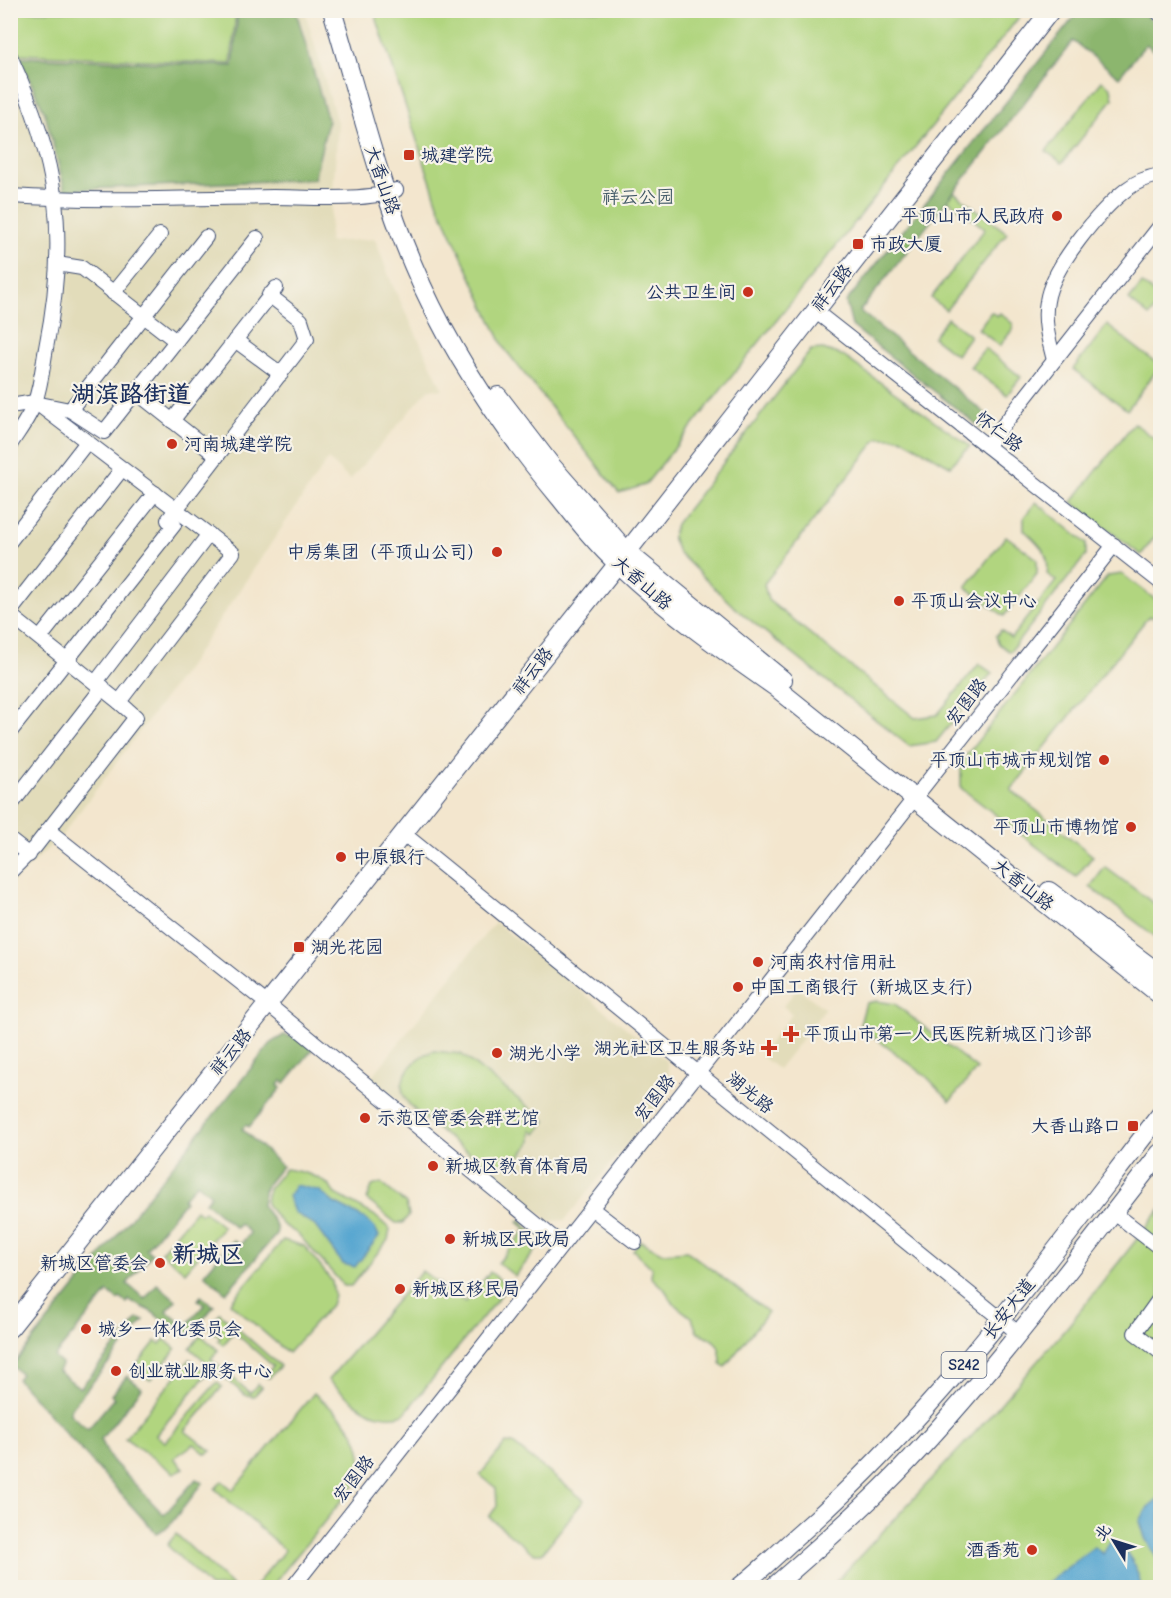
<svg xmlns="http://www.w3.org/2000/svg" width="1171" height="1598" font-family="'Comic Neue','LXGW WenKai TC',sans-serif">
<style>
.built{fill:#e2dcba}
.green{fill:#b1d57f;stroke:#66826e;stroke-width:1.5}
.forest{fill:#8cb66e;stroke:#547266;stroke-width:1.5}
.water{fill:#56a6d0;stroke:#386a97;stroke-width:1.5}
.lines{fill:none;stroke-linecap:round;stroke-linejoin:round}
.minor-casing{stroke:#3b4a6f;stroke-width:16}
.major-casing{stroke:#3b4a6f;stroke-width:20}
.minor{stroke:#fff;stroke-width:14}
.major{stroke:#fff;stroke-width:18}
.poi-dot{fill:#c8321e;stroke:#f7f3e8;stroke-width:2}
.labels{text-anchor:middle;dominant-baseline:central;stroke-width:4.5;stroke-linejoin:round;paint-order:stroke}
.shield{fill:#f7f3e8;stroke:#5d6a87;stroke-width:1.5}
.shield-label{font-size:16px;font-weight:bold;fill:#1b2f5e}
.poi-label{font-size:18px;fill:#1b2f5e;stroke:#f7f3e8;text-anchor:start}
.street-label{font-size:18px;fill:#1b2f5e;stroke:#f7f3e8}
.park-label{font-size:18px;fill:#405866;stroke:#f7f3e8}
.district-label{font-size:24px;font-weight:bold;fill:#1b2f5e;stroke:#f7f3e8}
</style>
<rect width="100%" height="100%" fill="#f7f3e8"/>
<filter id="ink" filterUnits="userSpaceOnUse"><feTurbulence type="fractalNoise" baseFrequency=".0167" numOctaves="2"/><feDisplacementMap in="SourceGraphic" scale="12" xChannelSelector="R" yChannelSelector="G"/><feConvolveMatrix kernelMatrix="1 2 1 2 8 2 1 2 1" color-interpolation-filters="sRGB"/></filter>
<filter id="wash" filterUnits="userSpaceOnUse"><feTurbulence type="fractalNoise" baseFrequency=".008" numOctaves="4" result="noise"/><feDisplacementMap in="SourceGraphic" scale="24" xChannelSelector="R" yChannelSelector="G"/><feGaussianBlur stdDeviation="1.35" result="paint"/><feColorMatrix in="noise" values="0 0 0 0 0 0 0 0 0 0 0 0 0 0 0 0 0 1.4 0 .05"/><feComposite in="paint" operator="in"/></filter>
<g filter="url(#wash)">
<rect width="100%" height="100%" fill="#f3e6ce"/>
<g class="built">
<polygon points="11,11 305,11 338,126 329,242 375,239 392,284 443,390 429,389 350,480 328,459 187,668 62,835 11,884"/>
<polygon points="495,922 667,1061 671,1089 565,1220 550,1221 371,1078"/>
<polygon points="798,988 825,1009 778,1069 760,1055 792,1014 783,1006"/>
</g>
<g class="green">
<polygon points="10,11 236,11 231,64 18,54 11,39"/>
<polygon points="374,11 374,10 1024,11 645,485 619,493 504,348 439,207"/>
<polygon points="1102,81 1111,88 1113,99 1062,163 1046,151"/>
<polygon points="954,192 1007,233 946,310 931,298 985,229 948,200"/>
<polygon points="1142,284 1159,297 1157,300 1160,303 1149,316 1129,300"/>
<polygon points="991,312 997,316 1000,313 1013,324 1012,330 1000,346 978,329"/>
<polygon points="947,318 970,336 956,355 933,337"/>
<polygon points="1107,325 1160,366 1127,410 1073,369"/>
<polygon points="985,348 1021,377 1007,395 970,367"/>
<polygon points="823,349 843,356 970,446 950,466 901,438 878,438 764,584 768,600 915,718 937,715 979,664 992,673 936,742 909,746 735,608 678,552 672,537 676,524 811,350"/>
<polygon points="1134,423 1160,443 1160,530 1141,555 1072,502"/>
<path d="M1036,502L1086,543V555L1010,652L998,643L996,636L1001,630L1011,638L1056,581L1047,574C1051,553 1038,543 1024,530V517Z"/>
<polygon points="1006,536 1037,559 1037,574 1004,616 966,587"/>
<polygon points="1122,574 1160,603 1160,620 1149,616 1011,790 1093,856 1076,877 961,788 961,762 1108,576"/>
<polygon points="1105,867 1160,908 1160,940 1090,887"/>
<polygon points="877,1001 895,1004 977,1069 950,1101 926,1076 867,1032 860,1024 866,1003"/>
<path d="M434,1051L461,1054L546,1121L536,1134L531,1130V1142L514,1164L495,1166L484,1164C461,1146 429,1126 410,1105C390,1084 413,1057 434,1051Z"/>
<path d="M285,1169C301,1171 327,1177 334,1193L374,1215L390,1229L388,1240L351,1286H344L298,1234L283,1225L266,1204L268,1189Z"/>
<polygon points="381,1183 406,1204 409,1215 403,1223 396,1223 367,1200 372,1186"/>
<polygon points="196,1210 201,1214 204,1211 223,1227 185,1272 161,1252"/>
<polygon points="1160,1210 1160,1587 830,1588 981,1426 1068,1326"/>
<polygon points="520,1220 534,1235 536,1250 515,1276 498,1263 526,1229 518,1222"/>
<polygon points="283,1240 304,1246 332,1281 334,1295 331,1305 288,1353 230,1303"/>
<path d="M640,1241L663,1253L687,1251L768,1312L725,1367L721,1364C721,1343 716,1340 697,1332L692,1318L674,1304L665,1290L651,1277L652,1268L633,1250Z"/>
<path d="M422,1271L465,1302L490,1272L508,1286L404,1414C372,1424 350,1399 328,1380Z"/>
<polygon points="220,1313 280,1366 269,1378 265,1376 273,1366 234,1332 223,1345 218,1341 220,1338 210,1329 211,1324"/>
<polygon points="201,1335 218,1350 211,1359 250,1393 258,1384 262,1387 254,1396 245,1395 190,1348"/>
<polygon points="164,1339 176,1349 150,1380 135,1367 156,1341 160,1344"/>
<polygon points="190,1359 207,1374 156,1435 165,1442 217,1382 222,1387 185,1431 211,1451 206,1454 194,1444 174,1458 184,1468 174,1473 125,1438"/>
<path d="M314,1393C344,1420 366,1433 361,1477L271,1587H254L285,1550L215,1489L222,1481L233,1490Z"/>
<polygon points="506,1443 513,1444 584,1500 542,1553 533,1553 489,1517 497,1506 496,1488 480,1475"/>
<polygon points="176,1534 233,1587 210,1587 167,1545"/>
</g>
<g class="forest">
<polygon points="238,10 296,11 328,121 314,179 65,190 45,113 19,57 233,66"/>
<polygon points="1079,11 1140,11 1160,27 1160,55 1146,44 1119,77 1073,41 860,311 991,418 982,429 852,326 846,302"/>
<polygon points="284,1035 298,1038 313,1049 285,1083 282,1081 278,1085 281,1088 249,1127 246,1125 242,1129 282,1166 265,1187 262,1205 275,1223 277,1231 275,1236 226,1293 204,1274 233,1240 240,1245 250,1233 240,1224 236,1228 205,1202 211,1195 197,1183 183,1199 185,1201 146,1249 152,1254 127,1284 145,1299 157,1284 176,1300 167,1311 185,1327 204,1305 198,1300 201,1296 214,1306 191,1334 182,1336 152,1312 129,1300 127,1303 120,1298 118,1300 108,1292 54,1357 62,1364 58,1371 80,1388 138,1319 144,1320 71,1408 70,1414 88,1429 114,1398 111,1395 127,1376 142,1388 101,1439 110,1458 164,1515 196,1479 203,1483 168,1527 156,1533 17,1379 21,1374 12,1366 272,1042"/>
</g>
<g class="water">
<polygon points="296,1185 320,1191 334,1203 364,1218 375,1228 379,1236 355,1267 343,1264 315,1226 294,1212 288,1196"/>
<polygon points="1160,1491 1160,1564 1145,1538 1140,1521 1148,1507 1159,1498"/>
<path d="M1111,1540C1129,1549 1138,1569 1141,1587H1042L1094,1547L1103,1554Z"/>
</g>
</g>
<g filter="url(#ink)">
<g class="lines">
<defs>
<g id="minor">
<polyline points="1156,10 1160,14"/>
<path d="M10,56C58,161 69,234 46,348C43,365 41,385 35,402C30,417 18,432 10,445"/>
<path d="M10,196C98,202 186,198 273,197C307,197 366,202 396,190"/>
<polyline points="57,264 82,268 176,341 104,432 70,410"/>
<polyline points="113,293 160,235"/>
<polyline points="815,311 1160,582"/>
<polyline points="235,340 281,374"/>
<polyline points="176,341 257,238"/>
<path d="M1054,360C1049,341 1043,321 1047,301C1052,267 1100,210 1127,189C1136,182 1149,177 1160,175"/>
<polyline points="136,392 217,456"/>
<polyline points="40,404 70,410 206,237"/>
<polyline points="10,406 35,402 233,553 119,702 10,615"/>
<polyline points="172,421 276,288"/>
<polyline points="987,446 1160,226"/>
<polyline points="10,541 87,442"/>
<polyline points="10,612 122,469"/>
<polyline points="40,638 155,493"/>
<polyline points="96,682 209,534"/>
<polyline points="10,732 174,525 168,520 307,339 301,320 269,295"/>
<polyline points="10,806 103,687"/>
<polyline points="48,830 269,1005 562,1245"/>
<polyline points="404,834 1018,1333"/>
<polyline points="10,840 29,855"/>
<polyline points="10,872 35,847 136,717 119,702"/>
<polyline points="591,1208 635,1242"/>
<polyline points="1113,1212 1160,1248"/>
<polyline points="1160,1298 1135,1333 1160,1352"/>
<polyline points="292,1588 1114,545"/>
</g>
<g id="major">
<path d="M332,10C358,96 378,183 413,265C449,351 501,427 560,498C579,522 598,546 620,566C667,611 721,649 774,686L1160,995"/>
<polyline points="498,396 551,465 627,552 783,680"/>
<polyline points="1049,891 1160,974"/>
<polyline points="10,1328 627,552 1051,10"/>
<path d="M738,1588C759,1572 777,1554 796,1537C937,1414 1046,1262 1160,1115"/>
<path d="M772,1588C815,1551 857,1514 897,1473C993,1374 1075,1261 1160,1153"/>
</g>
</defs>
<use href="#minor" class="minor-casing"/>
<use href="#major" class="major-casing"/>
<use href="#minor" class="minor"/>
<use href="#major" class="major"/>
</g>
</g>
<g class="poi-dot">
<rect x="403" y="149" width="12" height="12" rx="3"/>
<circle cx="1057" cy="216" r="6"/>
<rect x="852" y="238" width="12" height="12" rx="3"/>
<circle cx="748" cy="292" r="6"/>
<circle cx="172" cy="444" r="6"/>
<circle cx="497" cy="552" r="6"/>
<circle cx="899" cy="601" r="6"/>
<circle cx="1104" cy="760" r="6"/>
<circle cx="1131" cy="827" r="6"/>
<circle cx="341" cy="857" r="6"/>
<rect x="293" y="941" width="12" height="12" rx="3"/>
<circle cx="758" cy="962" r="6"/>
<circle cx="738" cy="987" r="6"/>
<path d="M788 1025h6v6h6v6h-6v6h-6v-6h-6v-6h6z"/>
<path d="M766 1039h6v6h6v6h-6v6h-6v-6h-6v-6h6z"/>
<circle cx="497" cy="1053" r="6"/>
<circle cx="365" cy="1118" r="6"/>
<rect x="1127" y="1120" width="12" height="12" rx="3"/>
<circle cx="433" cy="1166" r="6"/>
<circle cx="450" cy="1239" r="6"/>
<circle cx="160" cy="1263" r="6"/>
<circle cx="400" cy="1289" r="6"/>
<circle cx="86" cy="1329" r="6"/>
<circle cx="116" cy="1371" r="6"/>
<circle cx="1032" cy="1550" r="6"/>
</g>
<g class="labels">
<rect class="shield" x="941.5" y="1352" width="45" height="26" rx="4.5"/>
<g class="shield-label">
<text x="964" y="1365">S242</text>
</g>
<g class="poi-label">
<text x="421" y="155">城建学院</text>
<text x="1045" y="216" text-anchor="end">平顶山市人民政府</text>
<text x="870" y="244">市政大厦</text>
<text x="736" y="292" text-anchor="end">公共卫生间</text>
<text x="184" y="444">河南城建学院</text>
<text x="485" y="552" text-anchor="end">中房集团（平顶山公司）</text>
<text x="911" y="601">平顶山会议中心</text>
<text x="1092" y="760" text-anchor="end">平顶山市城市规划馆</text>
<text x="1119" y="827" text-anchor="end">平顶山市博物馆</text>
<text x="353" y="857">中原银行</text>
<text x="311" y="947">湖光花园</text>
<text x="770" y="962">河南农村信用社</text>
<text x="750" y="987">中国工商银行（新城区支行）</text>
<text x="804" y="1034">平顶山市第一人民医院新城区门诊部</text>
<text x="756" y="1048" text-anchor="end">湖光社区卫生服务站</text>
<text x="509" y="1053">湖光小学</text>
<text x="377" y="1118">示范区管委会群艺馆</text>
<text x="1121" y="1126" text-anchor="end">大香山路口</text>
<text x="445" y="1166">新城区教育体育局</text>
<text x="462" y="1239">新城区民政局</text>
<text x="148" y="1263" text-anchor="end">新城区管委会</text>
<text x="412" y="1289">新城区移民局</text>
<text x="98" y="1329">城乡一体化委员会</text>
<text x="128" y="1371">创业就业服务中心</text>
<text x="1020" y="1550" text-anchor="end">酒香苑</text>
</g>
<g class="street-label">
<text transform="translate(382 180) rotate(71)">大香山路</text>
<text transform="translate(832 288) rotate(-52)">祥云路</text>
<text transform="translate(999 432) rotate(38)">怀仁路</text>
<text transform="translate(642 583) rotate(41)">大香山路</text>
<text transform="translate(533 671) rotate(-52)">祥云路</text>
<text transform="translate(967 702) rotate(-52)">宏图路</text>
<text transform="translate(1023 885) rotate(38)">大香山路</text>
<text transform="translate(231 1052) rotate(-51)">祥云路</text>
<text transform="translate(750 1093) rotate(39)">湖光路</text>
<text transform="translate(655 1098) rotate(-52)">宏图路</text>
<text transform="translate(1009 1309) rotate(-52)">长安大道</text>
<text transform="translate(354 1479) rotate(-52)">宏图路</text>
</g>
<g class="park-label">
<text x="638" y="197">祥云公园</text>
</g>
<g class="district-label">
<text x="131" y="394">湖滨路街道</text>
<text x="208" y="1254">新城区</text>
</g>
</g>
<rect width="1171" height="1598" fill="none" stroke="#f7f3e8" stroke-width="36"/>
<g transform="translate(1114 1541) rotate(308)" stroke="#f7f3e8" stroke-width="4.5" paint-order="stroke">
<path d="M0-4.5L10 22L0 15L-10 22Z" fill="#1b2f5e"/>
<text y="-9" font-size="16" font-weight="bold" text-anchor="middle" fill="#1b2f5e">北</text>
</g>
</svg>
